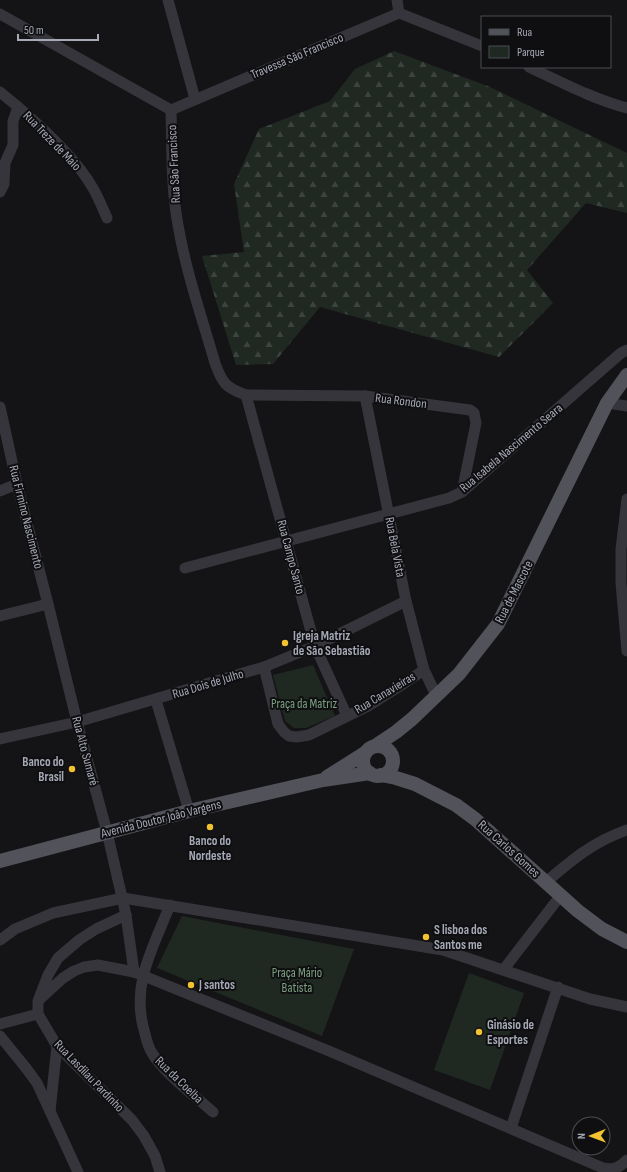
<svg xmlns="http://www.w3.org/2000/svg" width="627" height="1172" font-family="'Sofia Sans Condensed',sans-serif">
<style>
.green{fill:#202822}
.forest{fill:url(#forest-firs)}
.lines{fill:none;stroke-linecap:round;stroke-linejoin:round}
.minor{stroke:#35353b;stroke-width:11}
.major{stroke:#51525a;stroke-width:14}
.poi-dot{fill:#f2c230;stroke:#0f0f11;stroke-width:1.5}
.labels{text-anchor:middle;dominant-baseline:central;stroke-width:4;stroke-linejoin:round;paint-order:stroke}
.street-label{font-size:13px;fill:#a6a9b6;stroke:#0f0f11}
.poi-label{font-size:13px;font-weight:bold;fill:#a6a9b6;stroke:#0f0f11;text-anchor:start}
.park-label{font-size:13px;fill:#7ca182;stroke:#0f0f11}
</style>
<defs>
<pattern id="forest-firs" width="22" height="20" patternUnits="userSpaceOnUse"><rect width="22" height="20" fill="#202822"/><path d="M5 1l3.5 6h-7zM16 11l3.5 6h-7z" fill="#3d4440"/></pattern>
</defs>
<rect width="100%" height="100%" fill="#141416"/>
<g class="green">
<polygon points="313,665 335,716 306,728 294,728 285,721 273,675"/>
<polygon points="182,916 354,949 322,1036 157,968"/>
<polygon points="469,973 524,993 490,1090 434,1070"/>
</g>
<polygon class="forest" points="394,51 490,87 627,153 627,213 586,203 527,270 553,303 499,357 320,307 273,364 236,365 202,256 244,252 234,184 259,129 330,101 355,69"/>
<g class="lines">
<g class="minor">
<polyline points="168,0 195,99"/>
<polyline points="397,0 399,13"/>
<polyline points="399,13 482,46"/>
<polyline points="0,14 171,110"/>
<path d="M529,67C561,82 593,99 627,108"/>
<path d="M0,92C31,117 75,155 94,190C99,199 103,209 107,218"/>
<path d="M171,110C172,148 171,187 178,225C186,272 202,318 215,363C222,383 226,388 246,395L365,396L470,410L474,413L476,423L462,492"/>
<polyline points="171,110 399,13"/>
<polyline points="0,192 4,184 5,163 13,145 13,121 18,107"/>
<polyline points="246,395 315,646 347,716"/>
<polyline points="365,396 406,601 424,670 436,695"/>
<polyline points="607,403 627,406"/>
<polyline points="0,407 17,484 48,604 77,722 107,832 126,915 96,929 79,940 58,958 48,975 38,1001 38,1014 57,1046 132,1120 144,1136 155,1156 160,1172"/>
<polyline points="0,491 17,484"/>
<polyline points="627,499 621,549 621,583 627,651"/>
<polyline points="185,568 449,498 462,492 621,353 627,350"/>
<polyline points="0,616 48,604"/>
<polyline points="264,667 278,724 284,732 289,736 297,737 309,735 368,706 403,684 424,670"/>
<polyline points="156,700 189,811"/>
<polyline points="0,739 77,722 264,667 315,646 406,601"/>
<path d="M546,882C573,859 593,842 627,830"/>
<path d="M170,905C153,948 131,984 144,1030C146,1038 148,1047 152,1053C165,1074 195,1096 213,1112"/>
<polyline points="126,915 134,972"/>
<polyline points="0,940 15,929 53,913 123,898 443,950 590,999 627,1007"/>
<polyline points="504,969 561,895"/>
<path d="M40,999L63,978L74,971L84,967L98,965L134,972L329,1051L603,1168C614,1170 619,1168 627,1160"/>
<polyline points="0,1024 38,1014"/>
<polyline points="0,1036 26,1068 37,1083 78,1172"/>
<polyline points="50,1111 57,1046"/>
<polyline points="511,1128 558,987"/>
</g>
<g class="major">
<polyline points="375,746 396,732 412,719 459,674 498,624 607,403 627,375"/>
<circle cx="378" cy="761" r="15"/>
<polyline points="381,775 396,778 415,784 456,805 475,819 578,911 602,929 627,942"/>
<polyline points="327,777 365,753"/>
<polyline points="0,861 189,811 323,780 370,773"/>
</g>
</g>
<g class="poi-dot">
<circle cx="285" cy="643" r="4"/>
<circle cx="72" cy="769" r="4"/>
<circle cx="210" cy="827" r="4"/>
<circle cx="426" cy="937" r="4"/>
<circle cx="191" cy="985" r="4"/>
<circle cx="479" cy="1032" r="4"/>
</g>
<g class="labels">
<g class="street-label">
<text transform="translate(297 56) rotate(-23)">Travessa São Francisco</text>
<text transform="translate(52 141) rotate(46)">Rua Treze de Maio</text>
<text transform="translate(174 164) rotate(-93)">Rua São Francisco</text>
<text transform="translate(401 401) rotate(7)">Rua Rondon</text>
<text transform="translate(511 448) rotate(-40)">Rua Isabela Nascimento Seara</text>
<text transform="translate(26 517) rotate(76)">Rua Firmino Nascimento</text>
<text transform="translate(395 547) rotate(79)">Rua Bela Vista</text>
<text transform="translate(291 557) rotate(75)">Rua Campo Santo</text>
<text transform="translate(514 592) rotate(-63)">Rua de Mascote</text>
<text transform="translate(208 684) rotate(-17)">Rua Dois de Julho</text>
<text transform="translate(385 693) rotate(-31)">Rua Canavieiras</text>
<text transform="translate(85 751) rotate(75)">Rua Alto Sumaré</text>
<text transform="translate(161 819) rotate(-14)">Avenida Doutor João Vargens</text>
<text transform="translate(509 849) rotate(42)">Rua Carlos Gomes</text>
<text transform="translate(89 1076) rotate(46)">Rua Lasdilau Pardinho</text>
<text transform="translate(179 1080) rotate(44)">Rua da Coelba</text>
</g>
<g class="poi-label">
<text x="293" y="636">Igreja Matriz<tspan x="293" dy="15">de São Sebastião</tspan></text>
<text x="64" y="762" text-anchor="end">Banco do<tspan x="64" dy="15">Brasil</tspan></text>
<text x="210" y="841" text-anchor="middle">Banco do<tspan x="210" dy="15">Nordeste</tspan></text>
<text x="434" y="930">S lisboa dos<tspan x="434" dy="15">Santos me</tspan></text>
<text x="199" y="985">J santos</text>
<text x="487" y="1025">Ginásio de<tspan x="487" dy="15">Esportes</tspan></text>
</g>
<g class="park-label">
<text x="304" y="704">Praça da Matriz</text>
<text x="297" y="973">Praça Mário<tspan x="297" dy="15">Batista</tspan></text>
</g>
</g>
<rect x="481" y="16" width="130" height="52" fill="#0f0f11" stroke="#4b4d53"/>
<rect x="489" y="29" width="20" height="6" fill="#51525a" stroke="#4b4d53"/>
<text x="517" y="36" font-size="12" fill="#a6a9b6">Rua</text>
<rect x="489" y="46" width="20" height="12" fill="#202822" stroke="#4b4d53"/>
<text x="517" y="56" font-size="12" fill="#a6a9b6">Parque</text>
<g transform="translate(591 1136) rotate(269)"><circle r="19" fill="#0f0f11" stroke="#4b4d53"/>
<path d="M0-3L7 15L0 10L-7 15Z" fill="#f2c230"/>
<text y="-6" font-size="11" font-weight="bold" text-anchor="middle" fill="#a6a9b6">N</text>
</g>
<path d="M18 34v6h80v-6" fill="none" stroke="#a6a9b6" stroke-width="2"/>
<text x="24" y="34" font-size="12" fill="#a6a9b6" stroke="#0f0f11" stroke-width="3" paint-order="stroke">50 m</text>
</svg>
